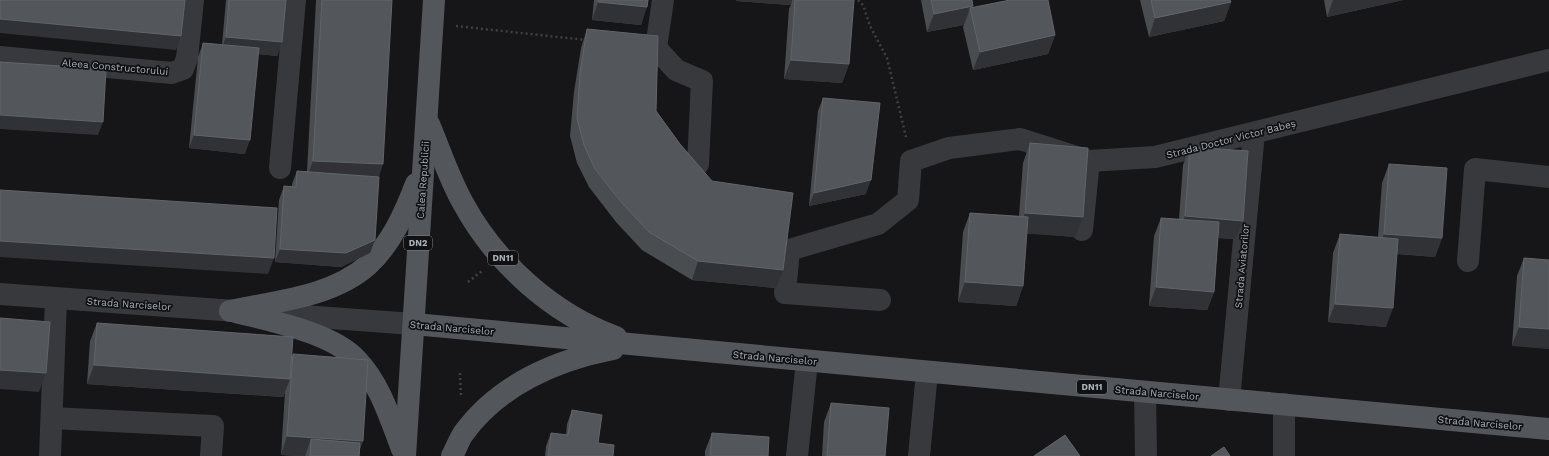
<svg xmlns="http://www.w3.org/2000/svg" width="1549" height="456" font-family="'Work Sans',sans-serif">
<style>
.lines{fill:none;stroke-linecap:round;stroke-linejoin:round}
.path{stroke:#3d4144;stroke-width:2.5;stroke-dasharray:2 3;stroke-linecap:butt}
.minor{stroke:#37393d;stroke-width:22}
.major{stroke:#53575c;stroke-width:22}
.wall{fill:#494d50}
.shaded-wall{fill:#303235}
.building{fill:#53575b;stroke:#61656a}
.labels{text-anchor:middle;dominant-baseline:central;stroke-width:3.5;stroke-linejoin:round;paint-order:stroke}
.shield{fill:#111113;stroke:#7b8186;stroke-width:1}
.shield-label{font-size:9px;font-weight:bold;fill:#a8b1b8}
.street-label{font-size:10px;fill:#a8b1b8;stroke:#111113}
</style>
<rect width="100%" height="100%" fill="#161618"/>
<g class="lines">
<g class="path">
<polyline points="858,0 863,5 870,26 887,58 906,137"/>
<polyline points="456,26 586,40"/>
<polyline points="468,282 482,271"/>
<polyline points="460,373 461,398"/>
</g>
<g class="minor">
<polyline points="663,0 656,48 676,70 702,81 698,164"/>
<polyline points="0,57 172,73 183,69 187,58 193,0"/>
<polyline points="280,168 295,0"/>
<polyline points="1082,230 1089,161"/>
<polyline points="1468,261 1475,169 1549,177"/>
<polyline points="0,294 414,324"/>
<polyline points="880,300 785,293 789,250 878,224 908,200 911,161 949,148 1020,139 1089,161 1155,157 1549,60"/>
<polyline points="1145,392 1146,456"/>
<polyline points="1229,400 1254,133"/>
<polyline points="52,418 213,426 211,456"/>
<polyline points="50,456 56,299"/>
<polyline points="797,456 807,361"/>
<polyline points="919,456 927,372"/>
<polyline points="1284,456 1284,404"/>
</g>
<g class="major">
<path d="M429,124C440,150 449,178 463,203C495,262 552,314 616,337"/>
<path d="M230,311C276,301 332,297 368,265C391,244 405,213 416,184"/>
<path d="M236,312C271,321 333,333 357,360C380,384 390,418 402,449"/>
<polyline points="414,324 1549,429"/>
<polyline points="405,456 434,0"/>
<path d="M452,456C456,449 459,440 463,434C498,385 556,360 613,349"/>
</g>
</g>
<g class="wall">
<polygon points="226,0 286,0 282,42 277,56 258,54 245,154 189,148 198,57 203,43 222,45"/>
<polygon points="316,0 392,0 379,177 370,253 341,267 275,262 279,200 284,186 292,187 292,184 297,171 307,172"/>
<polygon points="594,0 648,0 641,25 592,20"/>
<polygon points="736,0 854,0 849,64 842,83 784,79 789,9 791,5 736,1"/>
<polygon points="921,0 972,0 973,8 1055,35 1048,54 973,70 963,27 964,25 927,32"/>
<polygon points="1140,0 1230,0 1231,2 1224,21 1149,37"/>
<polygon points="1324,0 1403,0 1327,17"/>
<polygon points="587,29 656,111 776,288 692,280 642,250 616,222 589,187 577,163 570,136 574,92 581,48"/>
<polygon points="823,98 866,194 809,206 818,111"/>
<polygon points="1030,143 1083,217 1076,237 1026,233 1023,286 1016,306 958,302 963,232 970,213 1019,216 1023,163"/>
<polygon points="1190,147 1243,221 1236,239 1218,238 1214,292 1207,310 1149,306 1154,236 1161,218 1179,219 1183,165"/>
<polygon points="1389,164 1442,238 1435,257 1397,254 1386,327 1328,322 1333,253 1340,234 1378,237 1382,183"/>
<polygon points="1524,258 1549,260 1512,346 1517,276"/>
<polygon points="97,323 291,360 293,354 363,441 360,449 359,456 300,456 281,455 285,392 283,397 87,384 90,341"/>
<polygon points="831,403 885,456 822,456 824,422"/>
<polygon points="572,410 598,443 613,456 545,456 546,446 551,433 566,435 567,424"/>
<polygon points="712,433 768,456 705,456 705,451"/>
</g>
<g class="shaded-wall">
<polygon points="736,0 792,0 791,5 736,1"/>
<polygon points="1333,0 1403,0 1327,17"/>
<polygon points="598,2 647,7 641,25 592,20"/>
<polygon points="1231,2 1224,21 1149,37 1155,18"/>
<polygon points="973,6 971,13 970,8 964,25 927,32 934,14"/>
<polygon points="0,19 181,36 176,50 0,33"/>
<polygon points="1055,35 1048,54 973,70 980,52"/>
<polygon points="226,37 282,42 277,56 221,50"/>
<polygon points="791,60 849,64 842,83 784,79"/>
<polygon points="0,115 103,122 98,135 0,129"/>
<polygon points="194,135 250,140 245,154 189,148"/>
<polygon points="313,161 383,164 377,183 306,179"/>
<polygon points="871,180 866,194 809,206 814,193"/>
<polygon points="1025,213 1083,217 1076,237 1018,233"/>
<polygon points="1185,216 1243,221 1236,239 1178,235"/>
<polygon points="1384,234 1442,238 1435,257 1377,252"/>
<polygon points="375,240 370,253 341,267 275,262 280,249"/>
<polygon points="0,241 274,258 268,274 0,257"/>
<polygon points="698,261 783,270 776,288 692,280"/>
<polygon points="965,282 1023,286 1016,306 958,302"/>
<polygon points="1156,287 1214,292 1207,310 1149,306"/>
<polygon points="1335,304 1393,308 1386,327 1328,322"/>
<polygon points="1519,327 1549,329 1549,349 1512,346"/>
<polygon points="94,365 290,379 283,397 87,384"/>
<polygon points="0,370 46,373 39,392 0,389"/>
<polygon points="287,436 363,441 357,456 311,439 305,456 281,455"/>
</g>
<g class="building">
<polygon points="0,0 185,0 181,36 0,19"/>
<polygon points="229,0 286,0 282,42 226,37"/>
<polygon points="322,0 392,0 383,164 313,161"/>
<polygon points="598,0 648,0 647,7 598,2"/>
<polygon points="795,0 854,0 849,64 791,60"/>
<polygon points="931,0 972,0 973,6 934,14"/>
<polygon points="1010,0 1048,0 1055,35 980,52 970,8"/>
<polygon points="1151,0 1230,0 1231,2 1155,18"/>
<polygon points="587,29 658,36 656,111 680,144 712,181 793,193 783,270 698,261 649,232 622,203 595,169 584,145 577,118 580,73"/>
<polygon points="203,43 259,48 250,140 194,135"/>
<polygon points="0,62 106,69 103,122 0,115"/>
<polygon points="823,98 880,103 871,180 814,193"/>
<polygon points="1030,143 1088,148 1083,217 1025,213"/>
<polygon points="1190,147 1248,151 1243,221 1185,216"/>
<polygon points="1389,164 1447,168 1442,238 1384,234"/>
<polygon points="297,171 379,177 375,240 346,253 280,249 284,186 296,187"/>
<polygon points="0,190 277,208 274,258 0,241"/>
<polygon points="970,213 1028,217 1023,286 965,282"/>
<polygon points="1161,218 1219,222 1214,292 1156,287"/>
<polygon points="1340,234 1398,239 1393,308 1335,304"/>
<polygon points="1524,258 1549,260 1549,329 1519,327"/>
<polygon points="0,318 50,322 46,373 0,370"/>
<polygon points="97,323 293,337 290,379 94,365"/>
<polygon points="293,354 368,360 363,441 287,436"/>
<polygon points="831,403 889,408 885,456 827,456"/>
<polygon points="572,410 602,415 598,443 614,445 613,456 548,456 551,433 568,435"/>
<polygon points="712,433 769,437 768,456 710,456"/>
<polygon points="1065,435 1080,456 1034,456"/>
<polygon points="311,439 360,443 359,456 310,456"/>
<polygon points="1224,447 1230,456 1211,456"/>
</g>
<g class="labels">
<g class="shield">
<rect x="404" y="236" width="28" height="14" rx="3"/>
<rect x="488" y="251" width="30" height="14" rx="3"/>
<rect x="1077" y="380" width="30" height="14" rx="3"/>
</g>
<g class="shield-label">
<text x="418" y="243">DN2</text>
<text x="503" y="258">DN11</text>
<text x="1092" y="387">DN11</text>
</g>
<g class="street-label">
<text transform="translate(115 67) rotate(5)">Aleea Constructorului</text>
<text transform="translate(1231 139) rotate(-14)">Strada Doctor Victor Babeș</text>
<text transform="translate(423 180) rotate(-86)">Calea Republicii</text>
<text transform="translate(1242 266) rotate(-85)">Strada Aviatorilor</text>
<text transform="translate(129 304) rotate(4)">Strada Narciselor</text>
<text transform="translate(452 328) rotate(5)">Strada Narciselor</text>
<text transform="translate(775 358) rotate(5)">Strada Narciselor</text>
<text transform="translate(1157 393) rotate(5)">Strada Narciselor</text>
<text transform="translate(1480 423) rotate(5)">Strada Narciselor</text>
</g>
</g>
</svg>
